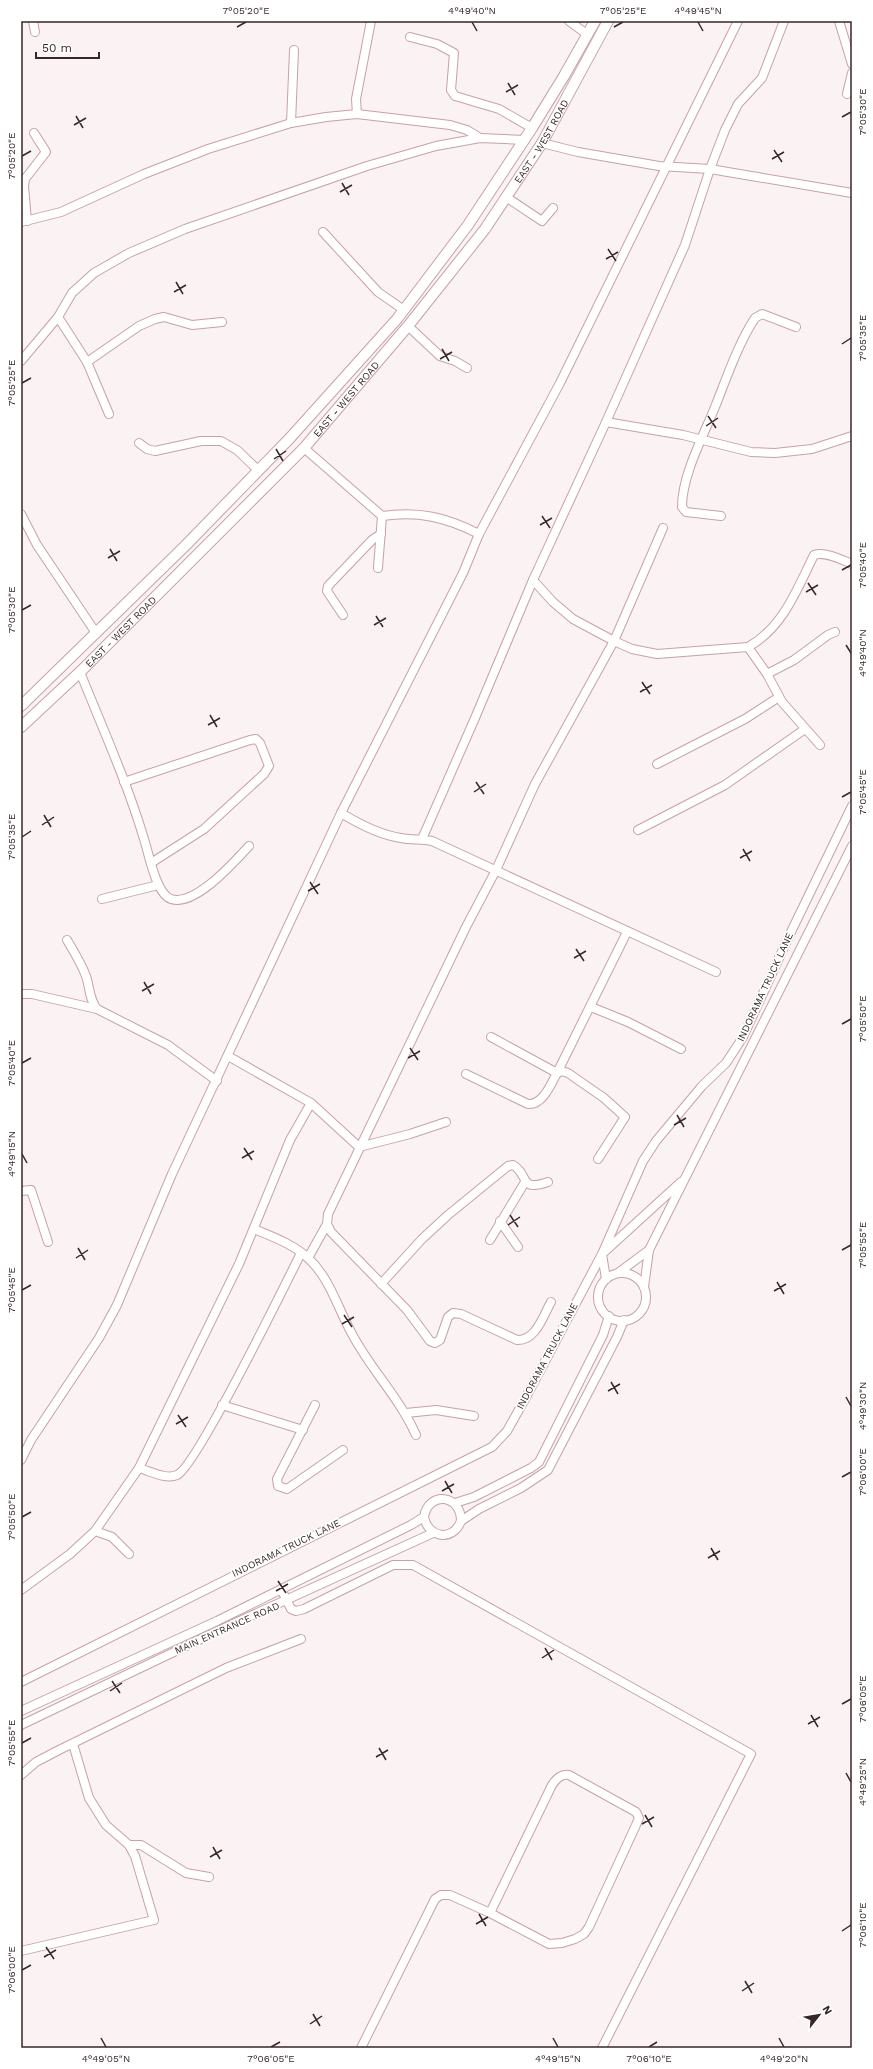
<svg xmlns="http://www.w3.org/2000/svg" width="873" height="2069" font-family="'Work Sans',sans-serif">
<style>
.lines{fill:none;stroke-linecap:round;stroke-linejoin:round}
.minor-casing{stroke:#c8a1a6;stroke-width:10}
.major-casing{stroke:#c8a1a6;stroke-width:12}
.minor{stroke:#fff;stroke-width:8}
.major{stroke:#fff;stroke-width:10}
.ticks{fill:none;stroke:#372729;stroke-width:1.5}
.labels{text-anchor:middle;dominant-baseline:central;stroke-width:3.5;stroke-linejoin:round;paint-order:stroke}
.street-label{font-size:10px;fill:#372729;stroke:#fff}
.neatline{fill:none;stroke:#372729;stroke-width:1.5}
.ticks-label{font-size:10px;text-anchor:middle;fill:#372729}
</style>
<rect width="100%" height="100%" fill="#fbf2f3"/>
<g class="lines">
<defs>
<g id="minor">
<polyline points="33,21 35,32"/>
<polyline points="569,21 588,35"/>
<polyline points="839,21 852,64"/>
<polyline points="410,37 437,44 454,53 451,90 455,96 499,109 532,128"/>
<polyline points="847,94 852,73"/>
<polyline points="357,114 356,99 371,21"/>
<polyline points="291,123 294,50"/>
<polyline points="542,143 578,152 659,166 710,169 852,193"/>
<polyline points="506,197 542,221 553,208"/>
<polyline points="27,221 24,186 25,179 46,152 34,133"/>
<polyline points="21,222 61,212 144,174 208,149 291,123 326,117 357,114 450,125 467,130 480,138"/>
<polyline points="323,232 378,292 404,310"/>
<polyline points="58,317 87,362 109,414"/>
<polyline points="408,326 440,356 455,361 467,368"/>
<polyline points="21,361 58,317 72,293 94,273 129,253 185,229 367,166 436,146 480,138 524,140"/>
<polyline points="87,362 139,326 155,319 164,317 192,325 222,322"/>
<polyline points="606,422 683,435 751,452 775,453 812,449 852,436"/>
<polyline points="139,443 147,449 155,451 201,441 221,441 237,450 258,470"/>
<path d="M304,448L382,516C419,511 446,517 479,534"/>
<polyline points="21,514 37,545 96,633"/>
<path d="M721,516L686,512L682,507C682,475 703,437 715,407C727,377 738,344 755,318L762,314L796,327"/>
<polyline points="378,568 382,516"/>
<path d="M533,580L553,602L573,619L614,641L632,649L657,654L748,647C783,628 797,589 814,555C825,551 842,560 852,564"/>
<polyline points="343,615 327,591 328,586 372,540 381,534"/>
<polyline points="748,647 767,674 782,702 820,745"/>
<path d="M80,672C102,727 127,782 144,839C149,854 156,894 171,899C195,907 234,862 249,846"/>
<polyline points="767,674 794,660 828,635 835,632"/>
<polyline points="657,764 745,719 779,697"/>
<polyline points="124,782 250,740 256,739 260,743 269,766 264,774 204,829 151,863"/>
<path d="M341,813C359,824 380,835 401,838C411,840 421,839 432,841L716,972"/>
<polyline points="638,830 725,785 805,729"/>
<polyline points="422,839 475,718 533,580 606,422 685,245 710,169 725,130 738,104 762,78 784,21"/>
<polyline points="102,899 158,885"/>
<path d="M67,940C74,952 81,963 86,976C90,988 89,999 97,1009L168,1045L217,1081"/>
<polyline points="21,994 32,994 97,1009"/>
<polyline points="591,1007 628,1022 681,1049"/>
<polyline points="491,1037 557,1073 562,1071 568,1073 604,1098 625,1117 598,1159"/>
<polyline points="228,1056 311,1103 359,1147"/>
<path d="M466,1074L528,1104C543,1105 551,1084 557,1073L627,932"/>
<polyline points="359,1147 410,1134 446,1122"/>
<polyline points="21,1191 31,1190 48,1242"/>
<polyline points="500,1221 518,1247"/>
<path d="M254,1229C273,1237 293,1244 308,1258C330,1278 338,1309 352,1334C371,1370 399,1397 416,1435"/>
<polyline points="490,1240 525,1182"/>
<polyline points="308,1258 327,1224"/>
<polyline points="618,1273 649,1250"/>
<circle cx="622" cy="1297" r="24"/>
<polyline points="606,1279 602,1254 681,1182"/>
<path d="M381,1284L422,1239L448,1215L508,1166L513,1165C530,1175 518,1192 548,1182"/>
<polyline points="644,1287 649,1250 852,846"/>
<path d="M551,1302C543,1316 536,1341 517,1340L461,1314L453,1313L448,1317L440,1340L435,1343L430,1341L407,1310L331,1232L327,1224L328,1214L466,927L496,870L535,784L614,641L663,528"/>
<polyline points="222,1405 303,1430"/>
<polyline points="315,1405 277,1479 278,1486 287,1489 343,1450"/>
<polyline points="406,1413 436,1410 474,1416"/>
<polyline points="21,1460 31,1440 99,1338 117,1305 172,1174 341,813 463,573 479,534 560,383 738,21"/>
<path d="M139,1468C150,1471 166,1480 177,1475C196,1467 286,1283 301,1253"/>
<polyline points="455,1503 474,1497 531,1468 539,1462 603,1335 609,1316"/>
<polyline points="461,1521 479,1509 521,1488 548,1470 617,1337 624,1320"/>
<polyline points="95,1531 112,1537 129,1554"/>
<polyline points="281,1589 291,1609 296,1611 304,1609 393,1565 413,1565 751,1754 602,2048"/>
<polyline points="21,1590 70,1554 95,1531 139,1468 239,1264 290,1140 311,1103"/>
<polyline points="21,1682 492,1447 507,1431 525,1399 602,1254 643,1161 656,1141 702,1086 726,1063 743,1037 790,934 852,806"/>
<path d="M21,1711L217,1621L411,1525L424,1517C428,1491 461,1494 461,1521C453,1542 428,1538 424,1517"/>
<polyline points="21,1725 220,1630 433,1533"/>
<polyline points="21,1775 36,1762 59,1750 226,1668 301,1639"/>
<polyline points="129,1845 141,1845 186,1873 209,1877"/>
<polyline points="21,1951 154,1920 135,1856 129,1845 106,1825 89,1798 73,1744"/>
<path d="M361,2048L435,1899L441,1895H450L490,1913L549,1944L562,1943L575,1939L584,1934L589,1927L636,1825L639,1818L636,1812L569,1775C561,1774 557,1778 552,1785L490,1913"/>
</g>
<g id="major">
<polyline points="21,706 186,545 290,438 397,319 468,225 532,128 564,76 595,21"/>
<path id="s1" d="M21,727L80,672L304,448L408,326L485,229L542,143L608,21"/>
</g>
</defs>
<use href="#minor" class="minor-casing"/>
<use href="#major" class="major-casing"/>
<use href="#minor" class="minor"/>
<use href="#major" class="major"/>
</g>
<path class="ticks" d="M472,22L477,31M698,22L703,31M237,27L246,22M614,27L623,22M508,83L515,95M506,92L518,85M76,116L83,128M842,117L851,112M74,125L86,118M774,150L782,162M22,156L31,151M772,159L784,152M342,183L349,195M340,192L352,185M608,249L616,261M606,259L618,252M176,282L183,294M174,292L186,285M842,344L851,338M442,349L449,361M440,359L452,352M22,383L31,378M708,416L716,428M706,426L718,418M276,449L283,461M274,459L286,451M542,516L550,528M540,525L552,518M110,549L117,561M108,558L120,551M842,570L851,565M808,583L816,595M806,592L818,585M22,610L31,605M376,616L383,627M374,625L386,618M846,645L851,653M642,682L650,694M640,692L652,685M210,715L217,727M208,725L220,718M476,782L484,794M474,792L486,784M842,797L851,792M44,815L51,827M42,825L54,817M22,837L31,831M743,849L750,861M740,858L752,851M310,882L318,894M308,891L320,884M576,949L584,961M574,958L586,951M144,982L151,994M142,991L154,984M842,1024L851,1019M410,1048L418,1060M408,1058L420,1051M22,1063L31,1058M677,1115L684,1127M674,1125L686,1118M244,1148L252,1160M22,1154L27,1163M242,1158L254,1151M510,1215L518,1227M508,1225L520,1217M78,1248L85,1260M842,1250L851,1245M76,1258L88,1250M777,1282L784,1294M22,1290L31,1285M774,1291L786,1284M344,1315L352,1327M342,1324L354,1317M611,1382L618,1394M608,1391L620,1384M846,1397L851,1406M178,1415L186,1427M176,1424L188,1417M842,1477L851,1472M445,1481L452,1493M442,1491L454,1484M22,1517L31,1512M711,1548L718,1560M708,1558L720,1551M278,1581L286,1593M276,1591L288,1584M545,1648L552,1660M542,1658L554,1650M112,1681L120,1693M110,1691L122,1683M842,1704L851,1699M811,1715L818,1727M808,1724L820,1717M22,1743L31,1738M379,1748L386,1760M376,1757L388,1750M846,1773L851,1782M645,1815L652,1827M642,1824L654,1817M213,1847L220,1859M210,1857L222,1850M479,1914L486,1926M476,1924L488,1917M842,1931L851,1925M46,1947L54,1959M44,1957L56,1950M22,1970L31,1965M745,1981L752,1993M742,1991L754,1983M313,2014L320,2026M310,2024L322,2016M101,2038L106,2047M553,2038L558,2047M779,2038L784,2047M271,2047L280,2042M649,2047L657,2042"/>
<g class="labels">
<g class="street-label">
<text stroke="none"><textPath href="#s1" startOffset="786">EAST - WEST ROAD</textPath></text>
<text stroke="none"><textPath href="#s1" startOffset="462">EAST - WEST ROAD</textPath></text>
<text stroke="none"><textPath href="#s1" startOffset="138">EAST - WEST ROAD</textPath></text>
<text transform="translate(765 987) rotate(-65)">INDORAMA TRUCK LANE</text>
<text transform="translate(547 1356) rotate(-62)">INDORAMA TRUCK LANE</text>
<text transform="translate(286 1548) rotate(-26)">INDORAMA TRUCK LANE</text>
<text transform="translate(227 1628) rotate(-24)">MAIN ENTRANCE ROAD</text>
</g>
</g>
<rect width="873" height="2069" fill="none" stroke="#ffffff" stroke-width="44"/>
<g transform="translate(819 2015) rotate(59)" stroke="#ffffff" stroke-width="3" paint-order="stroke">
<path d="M0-3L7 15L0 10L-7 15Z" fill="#372729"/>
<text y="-6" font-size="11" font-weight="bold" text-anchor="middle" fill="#372729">N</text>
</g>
<path d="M36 52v6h63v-6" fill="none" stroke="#372729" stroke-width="2"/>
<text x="42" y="52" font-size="12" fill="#372729" stroke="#ffffff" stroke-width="3" paint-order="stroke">50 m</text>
<rect x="22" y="22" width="829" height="2025" class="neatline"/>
<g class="ticks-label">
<text x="246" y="14">7°05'20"E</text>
<text x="472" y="14">4°49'40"N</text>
<text x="623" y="14">7°05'25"E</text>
<text x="698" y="14">4°49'45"N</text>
<text transform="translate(862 112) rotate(-90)" y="4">7°05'30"E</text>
<text transform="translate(11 156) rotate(-90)" y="4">7°05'20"E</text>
<text transform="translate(862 338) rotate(-90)" y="4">7°05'35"E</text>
<text transform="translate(11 383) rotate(-90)" y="4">7°05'25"E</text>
<text transform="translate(862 565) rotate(-90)" y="4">7°05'40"E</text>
<text transform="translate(11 610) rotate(-90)" y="4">7°05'30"E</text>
<text transform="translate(862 653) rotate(-90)" y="4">4°49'40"N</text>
<text transform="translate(862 792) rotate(-90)" y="4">7°05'45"E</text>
<text transform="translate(11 837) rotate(-90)" y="4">7°05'35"E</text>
<text transform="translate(862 1019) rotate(-90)" y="4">7°05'50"E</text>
<text transform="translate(11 1063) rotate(-90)" y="4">7°05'40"E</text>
<text transform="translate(11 1154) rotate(-90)" y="4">4°49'15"N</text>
<text transform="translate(862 1245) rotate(-90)" y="4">7°05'55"E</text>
<text transform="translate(11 1290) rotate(-90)" y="4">7°05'45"E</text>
<text transform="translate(862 1406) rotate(-90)" y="4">4°49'30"N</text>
<text transform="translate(862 1472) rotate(-90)" y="4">7°06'00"E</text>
<text transform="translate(11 1517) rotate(-90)" y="4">7°05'50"E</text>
<text transform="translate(862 1699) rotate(-90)" y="4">7°06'05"E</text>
<text transform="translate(11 1743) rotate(-90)" y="4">7°05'55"E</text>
<text transform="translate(862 1782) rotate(-90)" y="4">4°49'25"N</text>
<text transform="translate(862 1925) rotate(-90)" y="4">7°06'10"E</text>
<text transform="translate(11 1970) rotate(-90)" y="4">7°06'00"E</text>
<text x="106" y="2062">4°49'05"N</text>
<text x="271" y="2062">7°06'05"E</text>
<text x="558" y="2062">4°49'15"N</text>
<text x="649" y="2062">7°06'10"E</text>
<text x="784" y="2062">4°49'20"N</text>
</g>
</svg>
